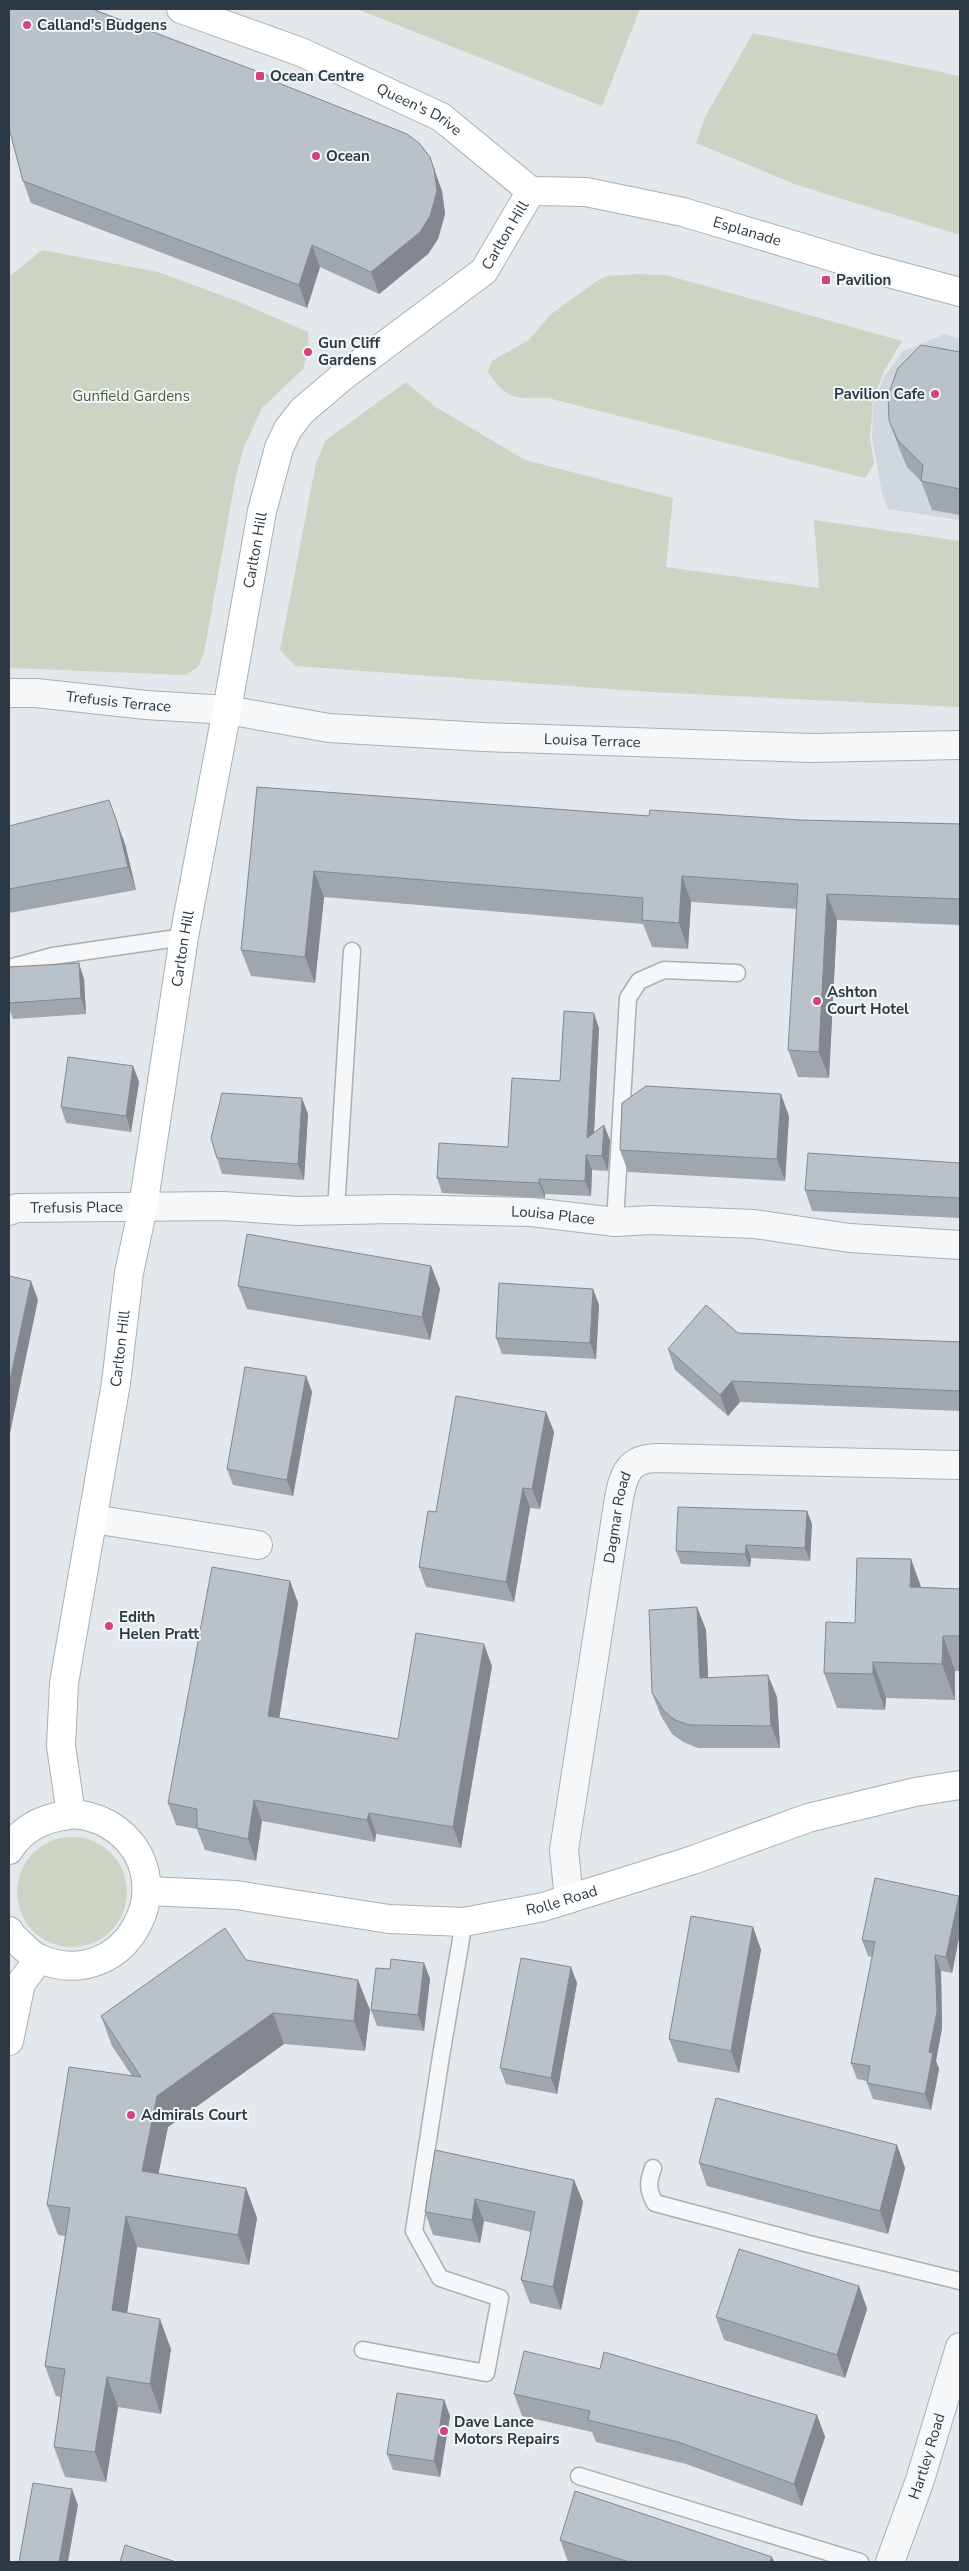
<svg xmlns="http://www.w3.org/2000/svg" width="969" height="2571" font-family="'Nunito Sans',sans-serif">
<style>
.built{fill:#d0d7dd}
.green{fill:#ccd5c3}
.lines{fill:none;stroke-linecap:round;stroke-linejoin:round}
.lane-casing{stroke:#a7b0b6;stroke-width:19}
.street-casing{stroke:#a7b0b6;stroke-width:30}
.secondary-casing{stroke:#a7b0b6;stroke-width:30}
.lane{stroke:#f5f7f9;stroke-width:16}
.street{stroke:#f5f7f9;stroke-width:28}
.secondary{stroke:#fff;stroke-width:28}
.wall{fill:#9fa7ad}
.shaded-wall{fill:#82888d}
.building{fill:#b9c2c9;stroke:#82888d}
.poi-dot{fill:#d24578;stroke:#f2f6f8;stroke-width:2}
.labels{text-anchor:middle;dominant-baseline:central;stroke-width:4;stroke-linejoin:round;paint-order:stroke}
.poi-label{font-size:15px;font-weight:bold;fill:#2a3944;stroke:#f2f6f8;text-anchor:start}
.street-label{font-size:15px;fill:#2a3944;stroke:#f2f6f8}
.park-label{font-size:15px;fill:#476036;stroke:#f2f6f8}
</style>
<rect width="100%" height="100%" fill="#e2e8eb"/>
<polygon class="built" points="945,334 960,339 960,520 888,509 882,493 872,438 873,407 884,377 903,351"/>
<g class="green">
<polygon points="357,9 640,9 602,106"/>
<polygon points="753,33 960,76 960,235 797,185 696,143 705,117"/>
<polygon points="42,250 158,272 237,301 308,332 309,349 303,369 262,408 244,447 236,476 204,653 198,667 185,675 9,668 9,277"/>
<path d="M637,274L666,275L902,341L884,371L873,400L870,438L874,464L865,478L548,398C515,399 507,400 488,372L492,361L529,340L550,315L598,280L608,276Z"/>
<polygon points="406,382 434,406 525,460 673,498 666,567 819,588 814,520 960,541 960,707 651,692 295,666 280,650 316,463 326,440"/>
<circle cx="72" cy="1892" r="55"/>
</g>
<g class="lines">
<defs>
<g id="lane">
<polyline points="9,968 53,956 184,937"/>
<polyline points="336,1210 352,951"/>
<polyline points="615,1222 628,998 639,981 664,970 737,973"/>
<path d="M653,2168C648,2182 647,2189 655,2203L809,2244L960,2281"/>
<polyline points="363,2350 486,2373 500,2298 440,2278 414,2231 441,2056 464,1922"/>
<polyline points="579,2476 860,2562"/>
</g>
<g id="street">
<path id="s1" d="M9,693H36L146,705L227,710L329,728L483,737L811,748L960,745"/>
<path id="s2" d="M9,1211L17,1208L223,1206L297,1211L393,1209L531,1212L615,1222L651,1220L754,1224L850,1238L960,1245"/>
<polyline points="93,1519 258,1545"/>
<path id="s3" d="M569,1899L564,1850L619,1498C624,1473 629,1458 658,1458L960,1465"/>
<path id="s4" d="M890,2562L920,2480L960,2347"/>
</g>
<g id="secondary">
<path id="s5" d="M181,9L301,52L441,117L531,191"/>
<path id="s6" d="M531,191L586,192L683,212L866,267L960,292"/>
<path id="s7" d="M71,1814L61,1746L64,1683L116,1383L129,1273L143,1207L184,937L227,710L262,511L279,448L288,429L302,411L342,377L484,271L531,191"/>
<path d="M9,1850C22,1828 44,1818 68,1815C82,1813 100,1819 111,1826C189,1877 126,1995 40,1959C30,1955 20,1943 11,1935L9,1931"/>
<path id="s8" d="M148,1891L236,1895L389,1919L464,1922L543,1907L693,1860L808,1818L915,1792L960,1785"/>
<polyline points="9,2041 21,1983 39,1959"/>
</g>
</defs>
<use href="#lane" class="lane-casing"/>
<use href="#street" class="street-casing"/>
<use href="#secondary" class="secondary-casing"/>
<use href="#lane" class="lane"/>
<use href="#street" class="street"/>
<use href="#secondary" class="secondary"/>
</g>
<g class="wall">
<polygon points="276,82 442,191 445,214 438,239 428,254 379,294 320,267 307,308 31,203 23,181"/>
<polygon points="960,352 960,515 932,510 921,481 907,467 899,448 889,420"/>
<polygon points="257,787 649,816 960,824 960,925 837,920 829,1078 798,1077 788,1050 797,909 691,902 688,949 652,947 643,924 324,897 315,983 251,976 241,950"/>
<polygon points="9,826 125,844 136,890 9,913"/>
<polygon points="9,967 84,979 86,1014 13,1019 9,1008"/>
<polygon points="599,1028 594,1133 610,1140 608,1171 592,1170 591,1196 545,1194 545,1198 442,1193 437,1178 508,1147"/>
<polygon points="133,1066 139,1082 131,1132 66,1123 61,1107"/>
<polygon points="308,1114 304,1180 222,1174 217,1158"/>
<polygon points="789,1116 785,1181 628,1172 620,1150"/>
<polygon points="960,1163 960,1218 812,1211 805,1190"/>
<polygon points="431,1266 440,1289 430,1340 247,1309 238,1286"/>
<polygon points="593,1289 599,1305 596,1359 502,1354 496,1338"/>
<polygon points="738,1333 960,1342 960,1411 740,1402 728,1416 675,1370 668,1349"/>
<polygon points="306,1376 312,1392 293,1496 233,1485 227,1469"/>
<polygon points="546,1412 554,1432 540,1509 530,1508 514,1602 426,1587 419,1567 436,1512"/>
<polygon points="807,1511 812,1524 810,1561 751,1558 750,1567 681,1564 676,1551"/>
<polygon points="290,1581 298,1603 279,1718 398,1739 492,1666 461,1848 376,1834 375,1842 262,1821 256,1861 205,1850 197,1829 176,1825 168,1803"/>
<polygon points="922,1587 960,1589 960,1671 955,1671 955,1700 886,1698 885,1710 837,1708 824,1673 855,1623"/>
<polygon points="697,1607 706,1630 708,1677 777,1697 780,1748 698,1748 683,1742 672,1734 661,1716 652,1693"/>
<polygon points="959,1896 960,1899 960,1933 952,1973 941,1971 942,2028 936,2061 939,2069 931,2110 873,2099 867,2083 867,2081 857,2079 851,2063 872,1957 868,1956 862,1940"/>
<polygon points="753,1927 761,1950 739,2073 678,2062 669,2039"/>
<polygon points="246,1960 370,2010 365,2051 284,2044 168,2127 158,2173 246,2188 257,2218 249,2265 137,2247 127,2313 171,2349 161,2414 118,2407 106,2482 65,2477 54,2447 61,2397 56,2396 45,2366 65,2236 58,2235 47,2205 132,2076 112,2046 101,2016"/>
<polygon points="424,1963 430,1979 424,2031 377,2026 371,2010 390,1969"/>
<polygon points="577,1983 557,2094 506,2084 500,2068"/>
<polygon points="897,2145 905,2168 888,2234 707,2186 699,2163"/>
<polygon points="435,2150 574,2180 583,2202 561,2310 530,2303 521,2280 531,2232 484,2221 480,2243 433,2235 425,2212"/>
<polygon points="859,2286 867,2309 845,2378 724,2340 716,2317"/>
<polygon points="600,2369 817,2415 825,2437 802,2506 686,2464 596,2442 592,2432 522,2416 514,2394"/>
<polygon points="444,2400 450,2416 440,2477 393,2470 387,2454"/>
<polygon points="560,2540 774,2562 568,2562"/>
</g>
<g class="shaded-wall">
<polygon points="430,157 442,191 445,214 438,239 428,254 379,294 371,272"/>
<polygon points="312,245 320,267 307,308 299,285"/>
<polygon points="117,822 125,844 136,890 128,867"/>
<polygon points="314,871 324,897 315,983 305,957"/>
<polygon points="682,876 691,902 688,949 679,923"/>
<polygon points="827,894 837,920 829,1078 819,1052"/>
<polygon points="79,963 84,979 86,1014 81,998"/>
<polygon points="594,1013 599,1028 593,1153 587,1138"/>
<polygon points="133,1066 139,1082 131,1132 126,1116"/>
<polygon points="781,1094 789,1116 785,1181 777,1159"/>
<polygon points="302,1098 308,1114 304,1180 298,1164"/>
<polygon points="604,1125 610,1140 608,1171 602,1156"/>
<polygon points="586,1155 592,1170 591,1196 585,1181"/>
<polygon points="539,1179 545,1194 545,1198 539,1183"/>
<polygon points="431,1266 440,1289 430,1340 422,1317"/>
<polygon points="31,1281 38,1300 9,1438 9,1385"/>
<polygon points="593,1289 599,1305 596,1359 590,1343"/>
<polygon points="306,1376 312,1392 293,1496 287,1480"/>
<polygon points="732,1381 740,1402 728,1416 720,1395"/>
<polygon points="546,1412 554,1432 540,1509 532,1489"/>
<polygon points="523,1488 530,1508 514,1602 506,1582"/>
<polygon points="807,1511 812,1524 810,1561 805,1548"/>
<polygon points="746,1545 751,1558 750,1567 745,1554"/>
<polygon points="911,1559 924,1595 910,1587"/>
<polygon points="290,1581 298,1603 276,1738 268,1716"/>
<polygon points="697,1607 706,1630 709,1700 700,1678"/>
<polygon points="943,1636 955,1671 955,1700 942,1664"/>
<polygon points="484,1644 492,1666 461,1848 453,1827"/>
<polygon points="873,1662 886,1698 885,1710 873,1674"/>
<polygon points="768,1675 777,1697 780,1748 771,1726"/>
<polygon points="254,1800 262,1821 256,1861 248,1839"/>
<polygon points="369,1813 376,1834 375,1842 367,1820"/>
<polygon points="959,1896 960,1899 960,1933 952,1973 946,1957"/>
<polygon points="753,1927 761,1950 739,2073 731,2051"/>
<polygon points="935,1955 941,1971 942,2028 936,2061 939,2069 931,2110 925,2094 929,2052"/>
<polygon points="424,1963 430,1979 424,2031 418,2015"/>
<polygon points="571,1967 577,1983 557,2094 551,2078"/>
<polygon points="358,1980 370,2010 365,2051 354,2021"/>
<polygon points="273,2013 284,2044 168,2127 153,2201 142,2171 157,2096"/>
<polygon points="897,2145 905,2168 888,2234 880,2211"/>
<polygon points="574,2180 583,2202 561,2310 553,2287"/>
<polygon points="246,2188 257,2218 249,2265 238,2235"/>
<polygon points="475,2199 484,2221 480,2243 472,2220"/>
<polygon points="126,2216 137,2247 123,2340 112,2310"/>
<polygon points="859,2286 867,2309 845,2378 837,2355"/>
<polygon points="160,2319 171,2349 161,2414 150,2384"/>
<polygon points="107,2377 118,2407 106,2482 95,2452"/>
<polygon points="444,2400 450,2416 440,2477 434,2461"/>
<polygon points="817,2415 825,2437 802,2506 794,2484"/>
<polygon points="72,2489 78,2505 68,2562 59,2562"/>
<polygon points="772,2557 774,2562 770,2562"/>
</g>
<g class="building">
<polygon points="9,9 92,9 267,75 276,82 407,134 419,143 430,157 434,169 437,191 430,216 420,232 371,272 312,245 299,285 23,181 9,128"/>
<polygon points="921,345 960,352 960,489 921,481 923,465 897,439 889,420 888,396 898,368"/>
<polygon points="257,787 649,816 650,810 800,820 960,824 960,899 827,894 819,1052 788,1050 798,884 682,876 679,923 642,920 643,898 314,871 305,957 241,950"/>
<polygon points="109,800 117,822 128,867 9,889 9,826"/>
<polygon points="79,963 81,998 9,1003 9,967"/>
<polygon points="564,1011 594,1013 587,1138 604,1125 602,1156 586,1155 585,1181 539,1179 539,1183 437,1178 439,1143 508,1147 512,1078 560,1081"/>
<polygon points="68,1057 133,1066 126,1116 61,1107"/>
<polygon points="646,1086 781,1094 777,1159 620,1150 622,1103"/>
<polygon points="222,1093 302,1098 298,1164 217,1158 211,1138"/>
<polygon points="808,1153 960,1163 960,1198 805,1190"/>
<polygon points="247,1234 431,1266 422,1317 238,1286"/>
<polygon points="9,1276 31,1281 9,1385"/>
<polygon points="499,1283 593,1289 590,1343 496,1338"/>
<polygon points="706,1305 738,1333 960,1342 960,1391 732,1381 720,1395 668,1349"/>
<polygon points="245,1367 306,1376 287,1480 227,1469"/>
<polygon points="456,1396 546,1412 532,1489 523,1488 506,1582 419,1567 428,1511 436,1512"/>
<polygon points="678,1507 807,1511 805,1548 746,1545 745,1554 676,1551"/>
<polygon points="857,1558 911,1559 910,1587 960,1589 960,1636 943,1636 942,1664 873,1662 873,1674 824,1673 826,1622 855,1623"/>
<polygon points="212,1567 290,1581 268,1716 398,1739 416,1633 484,1644 453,1827 369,1813 367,1820 254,1800 248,1839 197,1828 197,1809 168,1803"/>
<polygon points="697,1607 700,1678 768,1675 771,1726 690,1725 675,1720 664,1711 652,1693 649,1610"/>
<polygon points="875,1878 959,1896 946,1957 935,1955 937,2012 929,2052 933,2053 925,2094 867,2083 870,2066 851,2063 875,1942 862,1940"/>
<polygon points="691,1916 753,1927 731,2051 669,2039"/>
<polygon points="225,1928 246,1960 358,1980 354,2021 273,2013 157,2096 142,2171 246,2188 238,2235 126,2216 112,2310 160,2319 150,2384 107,2377 95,2452 54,2447 65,2369 45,2366 70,2208 47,2205 69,2067 141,2077 101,2016"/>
<polygon points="521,1958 571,1967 551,2078 500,2068"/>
<polygon points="391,1959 424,1963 418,2015 371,2010 376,1968 390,1969"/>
<polygon points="716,2098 897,2145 880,2211 699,2163"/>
<polygon points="435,2150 574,2180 553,2287 521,2280 535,2212 475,2199 472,2220 425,2212"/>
<polygon points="739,2249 859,2286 837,2355 716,2317"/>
<polygon points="524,2351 600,2369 604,2352 817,2415 794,2484 678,2442 588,2420 590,2411 514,2394"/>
<polygon points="397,2393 444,2400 434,2461 387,2454"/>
<polygon points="33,2483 72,2489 59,2562 19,2562"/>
<polygon points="575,2491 772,2557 770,2562 629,2562 560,2540"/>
<polygon points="125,2545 176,2562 120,2562"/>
</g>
<g class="poi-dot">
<circle cx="27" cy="25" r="5"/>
<rect x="255" y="71" width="10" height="10" rx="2.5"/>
<circle cx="316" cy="156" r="5"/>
<rect x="821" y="275" width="10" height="10" rx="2.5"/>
<circle cx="308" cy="352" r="5"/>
<circle cx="935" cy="394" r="5"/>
<circle cx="817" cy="1001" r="5"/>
<circle cx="109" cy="1626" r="5"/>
<circle cx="131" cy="2115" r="5"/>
<circle cx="444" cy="2431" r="5"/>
</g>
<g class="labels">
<g class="poi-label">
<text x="37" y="25">Calland's Budgens</text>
<text x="270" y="76">Ocean Centre</text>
<text x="326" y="156">Ocean</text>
<text x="836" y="280">Pavilion</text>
<text x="318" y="343">Gun Cliff<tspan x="318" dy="17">Gardens</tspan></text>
<text x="925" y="394" text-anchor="end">Pavilion Cafe</text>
<text x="827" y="992">Ashton<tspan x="827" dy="17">Court Hotel</tspan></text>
<text x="119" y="1617">Edith<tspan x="119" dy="17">Helen Pratt</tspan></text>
<text x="141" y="2115">Admirals Court</text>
<text x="454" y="2422">Dave Lance<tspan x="454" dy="17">Motors Repairs</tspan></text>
</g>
<g class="street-label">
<text stroke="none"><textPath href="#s5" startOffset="259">Queen's Drive</textPath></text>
<text stroke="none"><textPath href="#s6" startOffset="221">Esplanade</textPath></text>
<text stroke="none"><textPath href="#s7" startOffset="1701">Carlton Hill</textPath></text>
<text stroke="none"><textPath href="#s7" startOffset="1281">Carlton Hill</textPath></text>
<text stroke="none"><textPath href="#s1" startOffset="110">Trefusis Terrace</textPath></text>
<text stroke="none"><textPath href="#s1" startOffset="586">Louisa Terrace</textPath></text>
<text stroke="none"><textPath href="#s7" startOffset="876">Carlton Hill</textPath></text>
<text stroke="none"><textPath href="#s2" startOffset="68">Trefusis Place</textPath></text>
<text stroke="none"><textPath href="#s2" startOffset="545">Louisa Place</textPath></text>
<text stroke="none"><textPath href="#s7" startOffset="471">Carlton Hill</textPath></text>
<text stroke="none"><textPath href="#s3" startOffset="386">Dagmar Road</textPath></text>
<text stroke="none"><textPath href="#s8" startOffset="418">Rolle Road</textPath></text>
<text stroke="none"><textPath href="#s4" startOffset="112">Hartley Road</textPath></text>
</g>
<g class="park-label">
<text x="131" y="396">Gunfield Gardens</text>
</g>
</g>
<rect width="969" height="2571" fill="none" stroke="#2a3944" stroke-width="20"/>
</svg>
